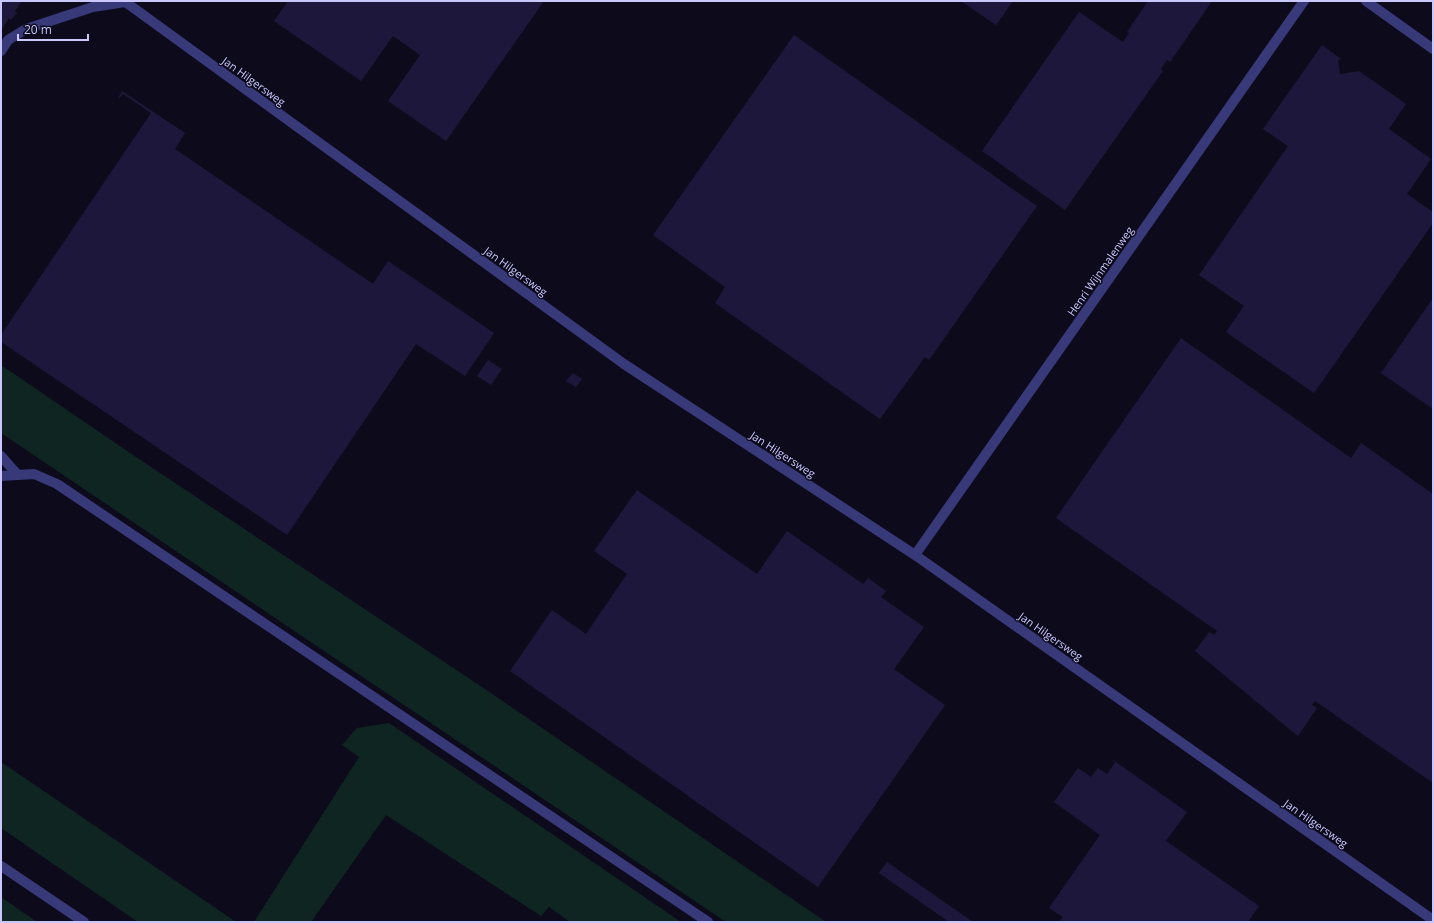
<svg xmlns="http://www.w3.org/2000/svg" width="1434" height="923" font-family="'Open Sans',sans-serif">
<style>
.green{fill:#0f2522}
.building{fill:#1d183b}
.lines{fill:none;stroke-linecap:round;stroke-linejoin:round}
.service{stroke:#373979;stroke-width:10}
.minor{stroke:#373979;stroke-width:10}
.labels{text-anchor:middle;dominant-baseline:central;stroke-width:3;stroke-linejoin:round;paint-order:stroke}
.street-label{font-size:11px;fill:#c9c7fe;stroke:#0d0b1b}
</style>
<rect width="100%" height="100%" fill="#0d0b1b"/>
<g class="green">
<polygon points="1,365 130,453 482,687 826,922 726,922 1,433"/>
<polygon points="389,723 681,922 570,922 549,907 541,916 386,815 311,922 254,922 359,757 342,745 357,728"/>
<polygon points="1,762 236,922 138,922 1,828"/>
<polygon points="1,897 37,922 1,922"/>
</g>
<g class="building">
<polygon points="1,1 22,1 15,11 17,13 11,20 9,18 1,31"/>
<polygon points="288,1 544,1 446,141 388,101 420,55 393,36 361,81 274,21"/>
<polygon points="961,1 1013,1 996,25"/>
<polygon points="1148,1 1212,1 1170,62 1167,60 1161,69 1163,71 1065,210 982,151 1079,12 1123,42 1129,33 1127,32"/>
<polygon points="794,35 1037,206 929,360 925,357 880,419 715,303 725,287 653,235"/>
<polygon points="1322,45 1341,59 1338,60 1340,74 1359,71 1406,104 1389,129 1431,159 1407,194 1433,212 1433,223 1314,393 1226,332 1244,306 1199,275 1288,146 1263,129"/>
<polygon points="122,91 185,133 175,149 373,284 388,261 494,333 465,376 416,344 287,535 1,342 1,335 151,113 123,94 119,98 118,98"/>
<polygon points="1433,298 1433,409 1381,373"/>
<polygon points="1181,338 1351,458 1361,443 1433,494 1433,783 1315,701 1312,705 1317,708 1298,736 1195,651 1209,632 1214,635 1217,631 1056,518"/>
<polygon points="488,360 502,369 491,385 477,376"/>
<polygon points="573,373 582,379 576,387 566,381"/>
<polygon points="637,490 757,574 787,531 863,584 868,578 886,591 881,597 924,627 894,669 945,705 818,887 510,671 552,610 586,634 627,574 594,551"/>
<polygon points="1113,760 1187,812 1166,841 1259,906 1248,922 1059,922 1063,917 1049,908 1100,835 1054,802 1078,768 1091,777 1098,768 1107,774 1115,763"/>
<polygon points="887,862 973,922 949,922 879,873"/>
</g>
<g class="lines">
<g class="service">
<polyline points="1,51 8,40 26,29 93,7 125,2"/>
<polyline points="1,456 17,474"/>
<polyline points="1,476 34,474 57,484 708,922"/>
<polyline points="1,866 84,922"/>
</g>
<g class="minor">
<polyline points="124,1 624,364 915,555 1433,920"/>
<polyline points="1366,1 1433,49"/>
<polyline points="915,555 1304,1"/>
</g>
</g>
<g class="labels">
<g class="street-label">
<text transform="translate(254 81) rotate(36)">Jan Hilgersweg</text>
<text transform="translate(516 271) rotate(36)">Jan Hilgersweg</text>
<text transform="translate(1100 271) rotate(-55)">Henri Wijnmalenweg</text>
<text transform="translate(783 454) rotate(33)">Jan Hilgersweg</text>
<text transform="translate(1051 636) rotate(35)">Jan Hilgersweg</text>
<text transform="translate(1316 823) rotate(35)">Jan Hilgersweg</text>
</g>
</g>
<rect width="1434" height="923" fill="none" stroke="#c9c7fe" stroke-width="4"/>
<path d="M18 34v6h70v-6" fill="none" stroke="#c9c7fe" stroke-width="2"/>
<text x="24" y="34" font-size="12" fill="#c9c7fe" stroke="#0d0b1b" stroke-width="3" paint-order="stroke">20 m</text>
</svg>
